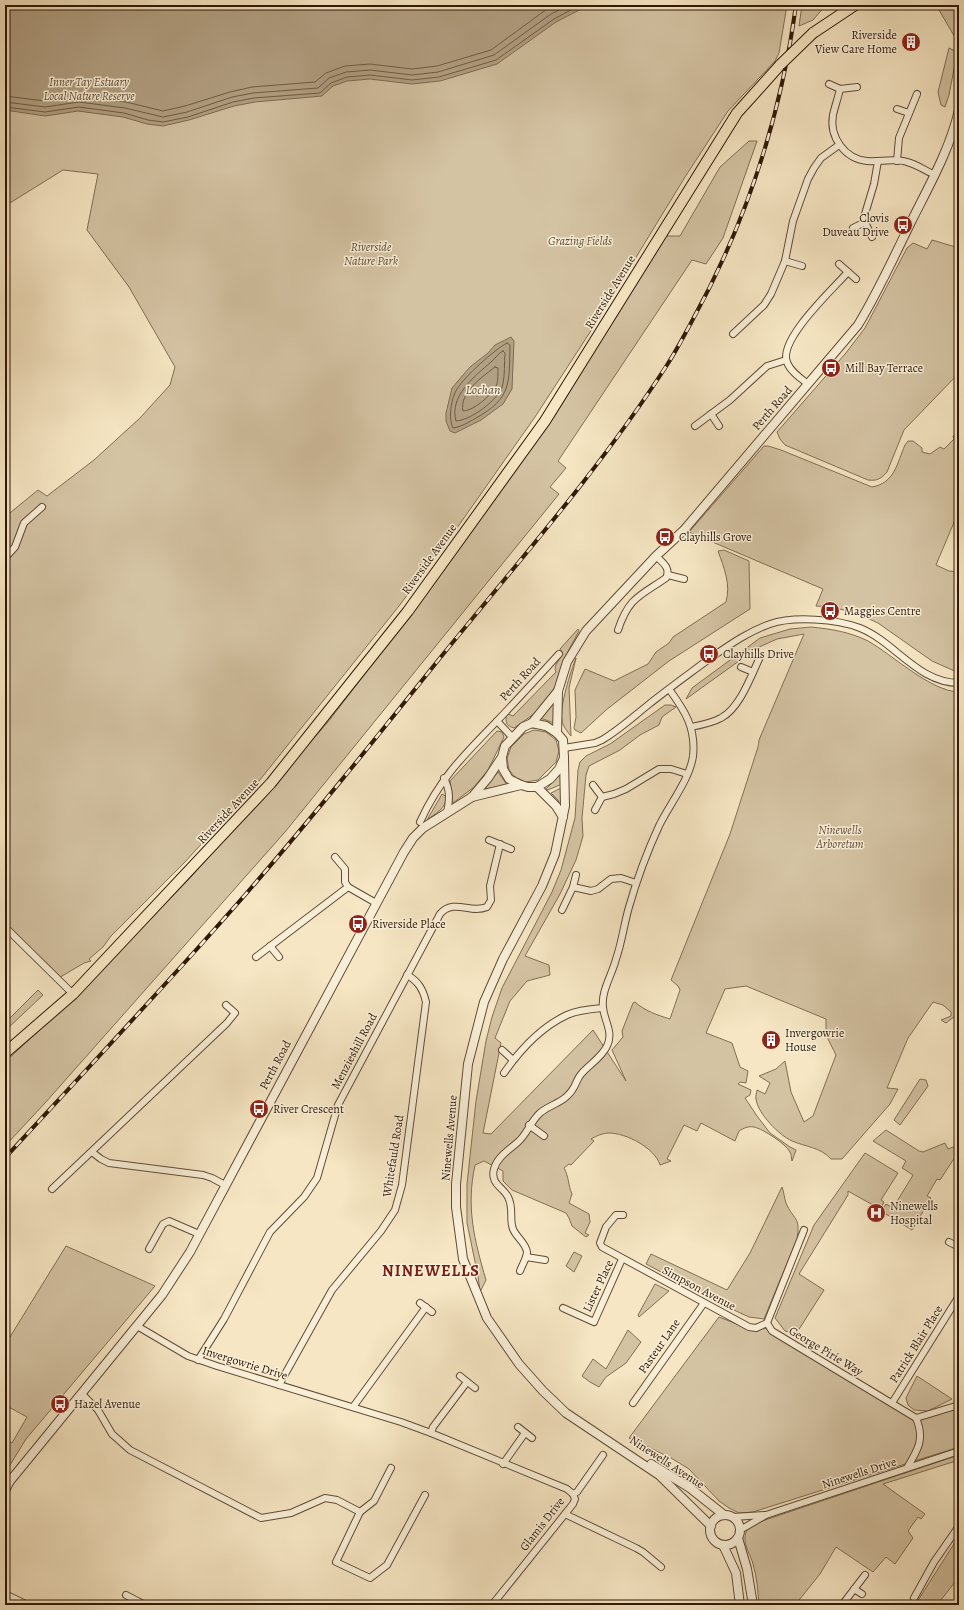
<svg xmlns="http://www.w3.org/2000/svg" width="964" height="1610" font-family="Alegreya,serif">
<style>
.green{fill:#d4c3a3;stroke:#826e54}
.water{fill:#b2a083;stroke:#7e6a51}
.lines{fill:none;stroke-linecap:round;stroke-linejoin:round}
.shore{stroke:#705c44;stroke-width:1}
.minor-casing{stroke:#614c35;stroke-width:8}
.tertiary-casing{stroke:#614c35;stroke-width:10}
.primary-casing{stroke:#2f1806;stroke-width:12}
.minor{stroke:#f9efd8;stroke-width:6}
.tertiary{stroke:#f9efd8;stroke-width:8}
.primary{stroke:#f6e6c3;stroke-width:10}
.rail-casing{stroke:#2f1806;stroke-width:4}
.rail{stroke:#f9efd8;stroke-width:2.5;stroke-dasharray:8;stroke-linecap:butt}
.primary-bridge-casing{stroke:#2f1806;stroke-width:12;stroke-linecap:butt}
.primary-bridge{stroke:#f6e6c3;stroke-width:10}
.labels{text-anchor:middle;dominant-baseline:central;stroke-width:3;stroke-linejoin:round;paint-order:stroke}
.poi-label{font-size:12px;fill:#2f1806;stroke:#f9efd8;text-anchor:start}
.park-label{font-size:12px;font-style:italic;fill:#614b35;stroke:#f9efd8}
.street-label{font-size:12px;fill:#2f1806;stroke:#f9efd8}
.water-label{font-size:13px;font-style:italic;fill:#634e38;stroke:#f9efd8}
.district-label{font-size:16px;font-weight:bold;letter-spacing:1px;fill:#7a1f14;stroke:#f9efd8}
</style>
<rect width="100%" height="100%" fill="#f6e6c3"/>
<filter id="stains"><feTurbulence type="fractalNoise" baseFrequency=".005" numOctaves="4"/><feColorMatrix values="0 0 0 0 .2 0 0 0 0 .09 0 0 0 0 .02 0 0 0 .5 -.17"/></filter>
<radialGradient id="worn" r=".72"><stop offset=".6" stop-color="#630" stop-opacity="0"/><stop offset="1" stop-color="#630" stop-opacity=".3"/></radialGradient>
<g class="green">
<polygon points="5,5 787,5 779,53 775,61 728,111 685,177 596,323 535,417 452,535 399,606 259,781 184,863 111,936 103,947 89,959 91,961 84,963 57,979 5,927 5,541 9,532 5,526 5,517 38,490 47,496 94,460 140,418 170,385 175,367 129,287 87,230 98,174 63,170 5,206"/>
<polygon points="802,5 826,5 813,20 799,26"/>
<polygon points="936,5 959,5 959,61 957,53 949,95 945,107 941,105 938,92 949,48 957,52 955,42 958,39 956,39"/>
<polygon points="749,141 757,141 723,238 706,264 692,260 558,461 566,468 550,487 559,494 285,832 45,1103 5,1146 5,1062 71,1001 191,877 328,722 429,590 559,409 665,236 680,236 720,167"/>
<path d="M932,240L959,248V373L904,430L887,472C881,479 877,481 868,480L785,445L780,439L777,432L845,354L865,328L907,248L913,243L927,249Z"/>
<path d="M956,433L959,436V499L955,520L936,565L949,571L959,572V673L932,661L878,623L856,613L831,607L816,606L823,589L689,532L764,446H768L781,450L872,487C895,483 897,463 905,445L908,441H913L922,448V452L930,454L940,447L944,449L954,439L953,436Z"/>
<path d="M724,550L749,561L750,609L669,661L606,710L581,733L575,730L574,728L576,717L575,690L585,669L614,681L648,664L656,652L669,643L673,637L726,602C731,584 724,568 718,551Z"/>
<path d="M811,627C831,629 850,632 868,641C893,655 930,691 959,692V1013L946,1023L941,1020L951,1016V1012L943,1005L933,1002L908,1038L887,1088L898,1089L890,1104L842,1159H831C820,1147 806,1147 792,1141C779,1135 758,1114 756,1099C755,1096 757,1093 757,1090L765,1094L770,1083L759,1076L776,1069L785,1061L791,1092L804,1122L813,1116L836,1055L826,1035V1019L746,986L725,989L706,1033L732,1043L740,1067L748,1071L746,1083L740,1082L738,1084L751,1090L750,1095L745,1098L757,1116L770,1133L790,1147L796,1150L792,1161C791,1159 792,1155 790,1152C786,1144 763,1129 754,1127C748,1126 744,1128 739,1131L735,1141L701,1123L697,1131L684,1125L667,1159L671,1161L660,1165C655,1148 626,1133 609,1133C603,1133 596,1136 591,1139L594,1141L571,1165L569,1164L564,1168C569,1177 568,1185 572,1194L569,1203L589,1214L590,1222L585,1233L589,1235L586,1237L572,1226L569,1218L566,1213L512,1190L503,1181V1171L484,1161L475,1165C466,1207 474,1239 486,1280L480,1292L478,1276L467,1223V1184L476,1101L486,1041L492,1017L502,988L552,892L561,870L575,818L578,770L580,762L586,756L610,744L665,705H671L676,707L662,717L659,725L640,735L620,750L589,766L586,775L582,818L583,836L576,860L560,894L525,956L549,965L550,975L527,981L510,1001L495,1038L501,1043L483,1133L491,1134L593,1030L626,1081L612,1050L623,1037L622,1031L633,1003L635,1002C645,1011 657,1015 670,1019L680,990L678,986L671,980L730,834L758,747L759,740L804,634L777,639L757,648L686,699L692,688L760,638L790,629Z"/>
<path d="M578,629L579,631L564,659L555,687L546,700L534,714L514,728C507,726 506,724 506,717L508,714L513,716L556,672C552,664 562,660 562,652L560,649Z"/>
<path d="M576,658L569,688L571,736C567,731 563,727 562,720C559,708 571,670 576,658Z"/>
<polygon points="555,700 554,723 540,718"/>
<polygon points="534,730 546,732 556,740 559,751 556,762 538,780 526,782 516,778 509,770 507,758 511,747 524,734"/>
<polygon points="497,731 502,732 504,737 488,770 474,787 453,803 450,781"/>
<polygon points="498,772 507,785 484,789"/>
<polygon points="563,772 562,784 548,790 546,789"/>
<polygon points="563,787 562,809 558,800 551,793"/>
<path d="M442,794L447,797C445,809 436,813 427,820Z"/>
<polygon points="38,990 43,995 5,1031 5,1023"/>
<polygon points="920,1079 926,1080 928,1086 900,1125 894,1120"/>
<polygon points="886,1130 919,1151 923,1152 945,1143 948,1149 953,1147 959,1151 940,1180 937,1179 927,1196 931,1198 912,1230 881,1211 886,1204 893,1208 913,1175 902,1168 906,1161 873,1141"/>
<polygon points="865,1153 898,1173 881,1200 884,1202 880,1209 848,1191 848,1195 799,1274 824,1290 796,1334 785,1331 775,1318 814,1225"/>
<path d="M782,1187C784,1192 784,1197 786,1203C793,1220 801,1216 797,1239L764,1319L749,1317L719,1303L646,1264L651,1254L727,1290L750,1253Z"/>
<polygon points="66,1246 155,1286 26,1439 5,1473 5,1441 6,1439 12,1443 27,1417 5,1405 5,1345"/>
<polygon points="574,1252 582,1256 574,1272 566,1266"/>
<polygon points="655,1284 669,1291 639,1317 638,1315"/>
<polygon points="719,1317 752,1330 763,1327 892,1405 914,1421 959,1406 959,1447 753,1512 739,1513 729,1508 719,1501 689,1469 671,1458 629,1438"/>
<polygon points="628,1330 641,1342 626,1363 606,1377 599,1387 590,1382 582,1376 593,1359 606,1369"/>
<polygon points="917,1376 952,1399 928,1411 914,1410 908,1405 906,1398"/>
<path d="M959,1455V1460L883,1484L925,1514L921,1519L918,1517L908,1531L913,1538L895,1564L886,1557L873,1572L836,1547L820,1574L795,1605H759C758,1591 757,1577 753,1564C751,1556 744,1546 745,1537C745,1531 749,1528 753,1524Z"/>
<polygon points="959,1536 959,1577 937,1605 915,1605"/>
</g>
<g class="water">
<polygon points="5,5 589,5 556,22 497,64 440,81 412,84 370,79 347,81 333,86 322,96 255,102 234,106 189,120 163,126 147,124 123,117 78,111 45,116 5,110"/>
<polygon points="511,337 514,341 512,389 503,404 481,420 455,433 450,431 446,421 446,413 452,388 470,367 488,353 495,345"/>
</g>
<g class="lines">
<g class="shore">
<polyline points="5,96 45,101 80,97 126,102 163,111 185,106 230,92 252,87 315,82 326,73 345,66 370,64 412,69 437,66 491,50 547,9 556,5"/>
<polyline points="5,102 45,107 79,102 125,108 163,117 187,112 232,97 253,93 318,88 329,78 346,72 370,70 412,75 438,72 494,55 551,14 569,5"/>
<polyline points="5,107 45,112 79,107 124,113 148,120 163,122 188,117 233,102 254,98 320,93 331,83 347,77 370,75 412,80 439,77 496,60 554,19 580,5"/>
<path d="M507,343L510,345C509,383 512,398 476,418C469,422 461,427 453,428C448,419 451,398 457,389C465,376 494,350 507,343Z"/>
<path d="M503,351L505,353C504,363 505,374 503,384C499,400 471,420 456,421C449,396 475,376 491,362C496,358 498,353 503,351Z"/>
<path d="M495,367L498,368C498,373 498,380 497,384C492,395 475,410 463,411C459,393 482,377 495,367Z"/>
</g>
<defs>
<g id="minor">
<polyline points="829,84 840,89 857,87"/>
<path d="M840,89C838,98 835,106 833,115C829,137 845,159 867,161C880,162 895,158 907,162C916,164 926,171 935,175"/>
<polyline points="897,109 909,113"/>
<polyline points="897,161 899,138 917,94"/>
<polyline points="853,228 865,222"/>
<polyline points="872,237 865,222 865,214 874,184 878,161"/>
<polyline points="785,261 802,266"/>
<polyline points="839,264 856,279"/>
<polyline points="733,334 764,305 771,294 785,261 793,221 808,179 814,168 821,158 839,145"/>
<path d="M808,384C800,378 790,371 787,362C778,340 833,289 848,272"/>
<polyline points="711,414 719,426"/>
<polyline points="695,426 730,400 767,366 786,360"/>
<polyline points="5,558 15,547 24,523 42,507"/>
<polyline points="668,575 684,579"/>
<path d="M618,630C629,597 640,596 666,578C671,568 663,563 656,556"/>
<polyline points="741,667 753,672"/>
<polyline points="497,721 512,737"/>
<path d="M691,727C701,725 712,723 721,718C740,708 751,676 760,657"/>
<path d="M564,748L595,743L602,740C619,730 633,717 648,705C668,689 689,674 709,659C728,646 747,632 770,624C793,616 837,619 860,628C895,642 918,683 959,683"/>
<path d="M444,778C450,790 450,799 447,812"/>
<polyline points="593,785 602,797 595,810"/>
<polyline points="602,797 614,794 626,789 659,769 671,769 687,774"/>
<path d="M420,822C440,778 464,755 497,721C518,699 539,676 559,654"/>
<polyline points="489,840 511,849"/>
<polyline points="348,887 376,903"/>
<polyline points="573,887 591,891 598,889 611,879 621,878 636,883"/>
<polyline points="562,910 573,887 576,875"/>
<polyline points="5,927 73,994"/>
<polyline points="270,946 279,957"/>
<polyline points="256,957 348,887 345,882 345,869 335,857"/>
<polyline points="502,1050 513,1060"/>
<path d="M504,1073C520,1050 541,1027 567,1015C578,1010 591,1009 603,1008"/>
<polyline points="529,1125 544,1136"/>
<polyline points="92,1152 101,1159 109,1163 203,1175 212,1178 225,1185"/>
<polyline points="52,1189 227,1023 235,1013 226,1005"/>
<polyline points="623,1215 616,1215 606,1227 600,1243 602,1247 749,1327 756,1328 767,1323"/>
<path d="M804,1230L767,1323L772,1331L916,1418C925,1439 918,1450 907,1468"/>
<polyline points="949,1242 959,1247"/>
<polyline points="149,1249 163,1224 169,1221 199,1234"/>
<polyline points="526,1257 545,1260"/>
<path d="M520,1271C522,1265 527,1258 527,1252C526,1243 516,1237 513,1229C509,1219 514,1208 508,1197C503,1187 490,1184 494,1169C497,1157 509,1150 518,1142C527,1134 531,1121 540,1113C548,1106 558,1104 566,1097C577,1088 575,1080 582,1073C590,1064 602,1057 607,1046C614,1032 604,1021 603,1007C601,991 612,975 616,959C622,942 624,924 629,907C637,879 647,852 659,826C669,805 690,779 693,756C696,728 685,711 669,689"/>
<polyline points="420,1303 432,1312"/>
<polyline points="563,1308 594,1322 622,1259"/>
<polyline points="137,1326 188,1356 217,1366 401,1422 431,1433 567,1489 573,1494"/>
<path d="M198,1360L224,1319L270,1232L304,1197L317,1178L338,1105L440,914C454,898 470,914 487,907L491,900L490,886L500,844"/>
<polyline points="460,1376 475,1388"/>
<path d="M279,1385L332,1290L381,1231L395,1210L402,1185L426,1002C423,989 418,981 407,975"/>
<polyline points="81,1393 98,1410 112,1434 130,1450 261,1518 291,1513 325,1498 337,1500 360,1512 336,1562 370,1578 387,1565 425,1495"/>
<polyline points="633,1403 704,1303"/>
<polyline points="892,1403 959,1296"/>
<polyline points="353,1407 426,1307"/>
<polyline points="916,1418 959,1405"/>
<polyline points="518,1427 532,1438"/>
<polyline points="431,1433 433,1427 467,1382"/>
<polyline points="503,1464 525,1433"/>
<polyline points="573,1494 577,1492 603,1455"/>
<polyline points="360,1512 374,1501 391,1468"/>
<polyline points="565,1514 636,1548 643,1552 661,1567"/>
<polyline points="733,1517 765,1515"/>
<polyline points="740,1530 766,1515 959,1451"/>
<polyline points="854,1589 862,1594"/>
<polyline points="5,1594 28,1605"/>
<polyline points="126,1595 145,1605"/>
<polyline points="914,1598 934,1562 959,1526"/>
<polyline points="492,1605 573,1504 575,1499 573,1494"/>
<polyline points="842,1605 865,1575"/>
</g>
<g id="tertiary">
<polyline points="532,723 558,691"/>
<path d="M557,733L558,691L567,662L586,631L656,556L684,530L858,325C878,292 894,257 911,222C929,186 950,149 959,110"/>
<polyline points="564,759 565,806 555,854 542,886 503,959 484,1002 468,1064 456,1184 456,1207 463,1259 487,1318 519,1364 543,1391 566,1413 659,1475 711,1526"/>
<polyline points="537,787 556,806 563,817"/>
<polyline points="472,797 521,785"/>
<polyline points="651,1464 690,1488 724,1515"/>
<polyline points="5,1490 10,1481 162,1295 190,1252 404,852 413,838 423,828 472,797 488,778 502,757 505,746 523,727 532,723 546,726 557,733 563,740 564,758 559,769 550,779 537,787 528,787 521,785 509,779 503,769 502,757"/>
<circle cx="725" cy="1530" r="15"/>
<polyline points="738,1538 747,1569 753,1605"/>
<polyline points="723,1545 736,1573 740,1605"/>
</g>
<g id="primary">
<polyline points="813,33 855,5"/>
<polyline points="5,1053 73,994 271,783 408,611 545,421 737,113 781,64"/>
</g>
</defs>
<use href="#minor" class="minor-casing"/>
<use href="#tertiary" class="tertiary-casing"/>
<use href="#primary" class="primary-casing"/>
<use href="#minor" class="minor"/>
<use href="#tertiary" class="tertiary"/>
<use href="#primary" class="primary"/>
<defs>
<path id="rail" d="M5,1158C85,1071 167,984 245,895C312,818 376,738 440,658C518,562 600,469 667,365C676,351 684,336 692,321C746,223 781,116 796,5"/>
</defs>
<use href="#rail" class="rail-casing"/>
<use href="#rail" class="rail"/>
<defs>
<polyline id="primary-bridge" points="781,64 813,33"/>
</defs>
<use href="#primary-bridge" class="primary-bridge-casing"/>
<use href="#primary-bridge" class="primary-bridge"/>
</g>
<defs>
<symbol id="building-disc" viewBox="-11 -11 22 22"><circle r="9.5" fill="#8f2418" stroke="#f9efd8"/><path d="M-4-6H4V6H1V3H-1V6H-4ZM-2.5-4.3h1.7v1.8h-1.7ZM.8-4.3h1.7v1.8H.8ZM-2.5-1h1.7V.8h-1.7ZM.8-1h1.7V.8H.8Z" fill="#fff"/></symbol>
<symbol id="bus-disc" viewBox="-11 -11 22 22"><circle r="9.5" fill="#8f2418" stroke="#f9efd8"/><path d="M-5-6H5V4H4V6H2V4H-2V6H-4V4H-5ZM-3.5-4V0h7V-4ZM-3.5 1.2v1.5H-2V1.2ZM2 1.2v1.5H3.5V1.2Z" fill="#fff"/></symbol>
<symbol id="hospital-disc" viewBox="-11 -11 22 22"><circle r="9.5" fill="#8f2418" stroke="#f9efd8"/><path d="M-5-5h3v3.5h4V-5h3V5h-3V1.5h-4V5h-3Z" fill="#fff"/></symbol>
</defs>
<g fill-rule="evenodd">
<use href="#building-disc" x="900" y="31" width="22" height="22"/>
<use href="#bus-disc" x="892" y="214" width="22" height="22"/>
<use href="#bus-disc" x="820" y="357" width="22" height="22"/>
<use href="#bus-disc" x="654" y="526" width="22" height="22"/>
<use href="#bus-disc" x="819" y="600" width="22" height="22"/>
<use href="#bus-disc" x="698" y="643" width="22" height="22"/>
<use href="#bus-disc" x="347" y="913" width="22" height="22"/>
<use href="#building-disc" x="760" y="1029" width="22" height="22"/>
<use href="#bus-disc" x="248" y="1098" width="22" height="22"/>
<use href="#hospital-disc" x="865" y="1202" width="22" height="22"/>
<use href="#bus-disc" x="49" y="1393" width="22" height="22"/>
</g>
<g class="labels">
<g class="poi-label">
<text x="897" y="35" text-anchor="end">Riverside<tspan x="897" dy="14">View Care Home</tspan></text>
<text x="889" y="218" text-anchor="end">Clovis<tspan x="889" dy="14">Duveau Drive</tspan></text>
<text x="845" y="368">Mill Bay Terrace</text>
<text x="679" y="537">Clayhills Grove</text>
<text x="844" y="611">Maggies Centre</text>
<text x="723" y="654">Clayhills Drive</text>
<text x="372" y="924">Riverside Place</text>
<text x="785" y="1033">Invergowrie<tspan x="785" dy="14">House</tspan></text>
<text x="273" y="1109">River Crescent</text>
<text x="890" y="1206">Ninewells<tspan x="890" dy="14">Hospital</tspan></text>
<text x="74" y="1404">Hazel Avenue</text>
</g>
<g class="park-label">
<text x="89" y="82">Inner Tay Estuary<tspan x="89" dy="14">Local Nature Reserve</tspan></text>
<text x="580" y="241">Grazing Fields</text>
<text x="371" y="247">Riverside<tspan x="371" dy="14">Nature Park</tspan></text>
<text x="840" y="830">Ninewells<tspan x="840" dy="14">Arboretum</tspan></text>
</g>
<g class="street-label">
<text transform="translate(610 292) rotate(-58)">Riverside Avenue</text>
<text transform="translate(772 408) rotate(-49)">Perth Road</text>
<text transform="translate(429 559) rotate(-54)">Riverside Avenue</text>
<text transform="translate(520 679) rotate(-47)">Perth Road</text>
<text transform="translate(228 811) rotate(-47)">Riverside Avenue</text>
<text transform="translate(354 1051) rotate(-62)">Menzieshill Road</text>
<text transform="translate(275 1065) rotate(-62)">Perth Road</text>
<text transform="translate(449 1138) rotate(-85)">Ninewells Avenue</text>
<text transform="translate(393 1156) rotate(-81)">Whitefauld Road</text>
<text transform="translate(598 1286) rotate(-65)">Lister Place</text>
<text transform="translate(699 1288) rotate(28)">Simpson Avenue</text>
<text transform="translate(916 1344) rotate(-58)">Patrick Blair Place</text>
<text transform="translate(659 1346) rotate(-55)">Pasteur Lane</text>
<text transform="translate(826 1351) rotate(31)">George Pirie Way</text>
<text transform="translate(245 1363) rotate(17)">Invergowrie Drive</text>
<text transform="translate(667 1462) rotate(33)">Ninewells Avenue</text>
<text transform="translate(859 1473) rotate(-18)">Ninewells Drive</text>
<text transform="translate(542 1524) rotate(-52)">Glamis Drive</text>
</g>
<g class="water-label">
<text x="483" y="389">Lochan</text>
</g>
<g class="district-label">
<text x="431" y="1271">NINEWELLS</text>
</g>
</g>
<rect width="964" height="1610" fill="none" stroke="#f6e6c3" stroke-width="20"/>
<rect x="6" y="6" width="952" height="1598" fill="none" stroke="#2f1806" stroke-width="2"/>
<rect x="10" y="10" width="944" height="1590" fill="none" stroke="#2f1806"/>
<rect width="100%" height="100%" filter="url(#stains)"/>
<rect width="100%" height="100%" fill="url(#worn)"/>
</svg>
